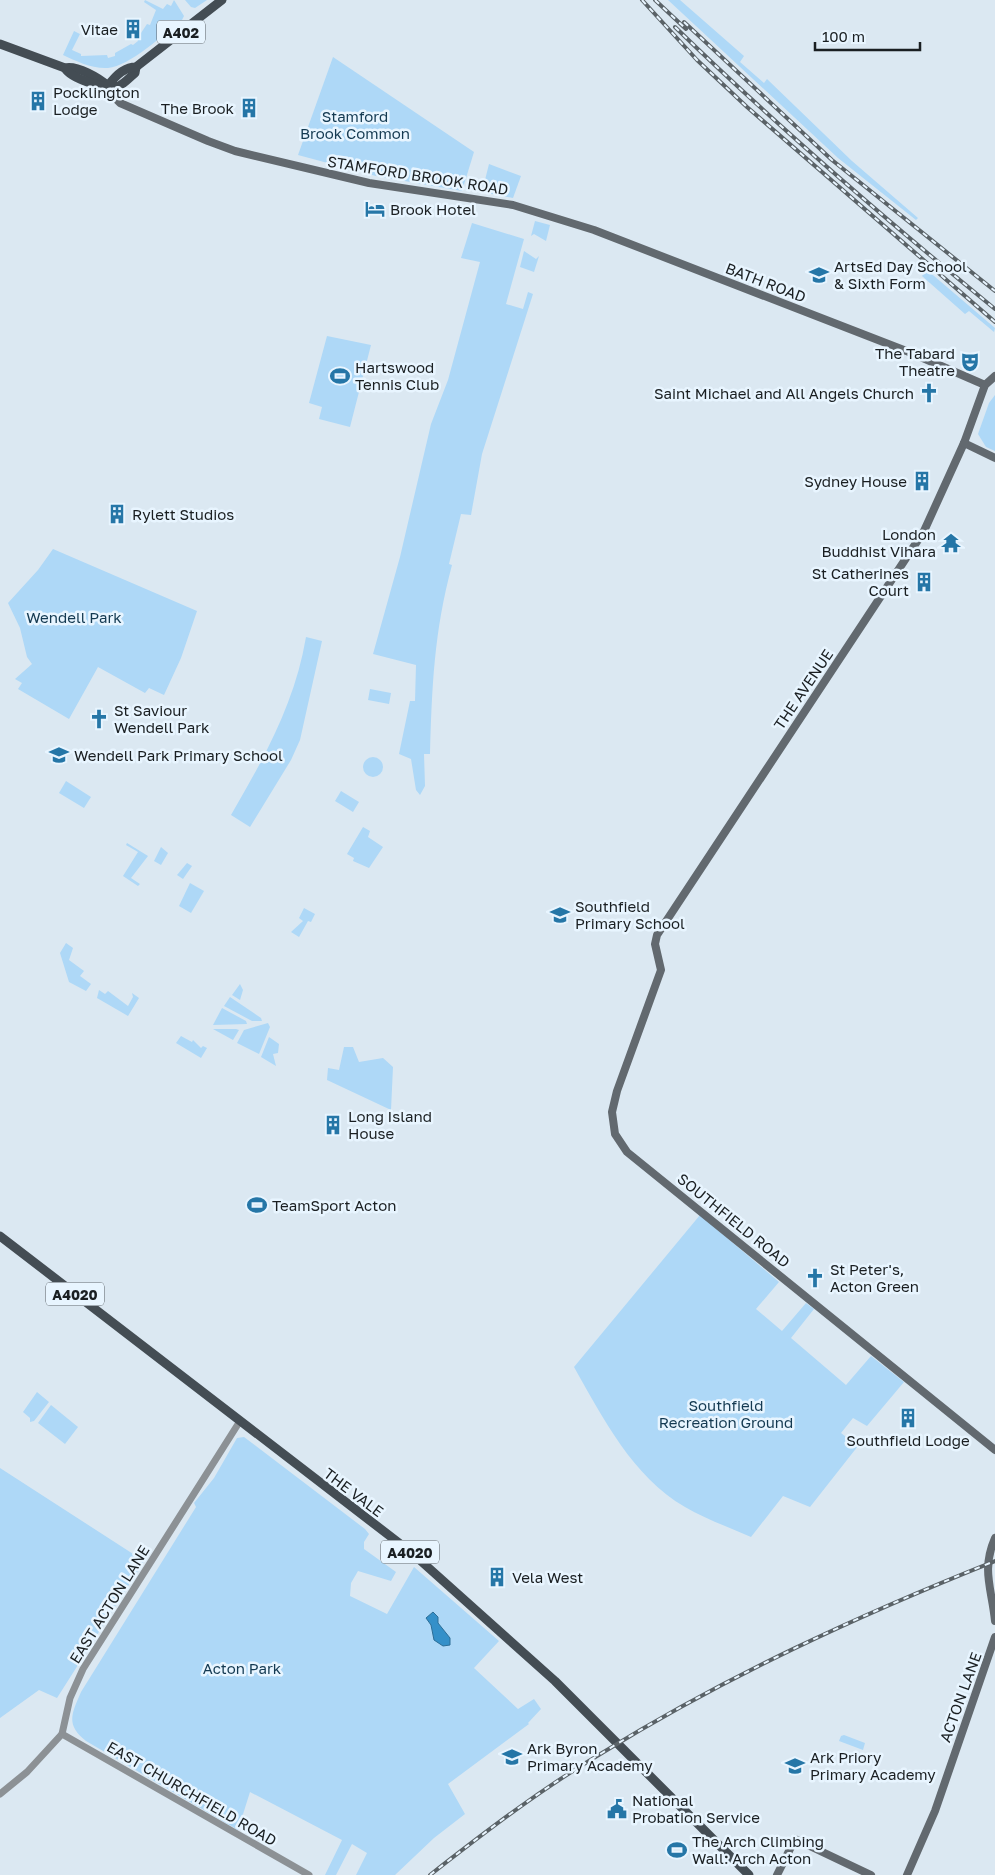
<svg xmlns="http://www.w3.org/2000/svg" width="995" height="1875" font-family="'Golos Text',sans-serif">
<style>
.green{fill:#aed8f7}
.water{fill:#3490c9;stroke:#2c6e97}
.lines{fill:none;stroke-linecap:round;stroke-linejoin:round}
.tertiary{stroke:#8c9195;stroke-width:7}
.secondary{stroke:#62696f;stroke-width:8}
.primary{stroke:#444d54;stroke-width:9}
.rail-casing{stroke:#5a6267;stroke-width:4}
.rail{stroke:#e8f5ff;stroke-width:2;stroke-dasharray:5.5;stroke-linecap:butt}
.labels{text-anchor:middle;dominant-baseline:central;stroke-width:5;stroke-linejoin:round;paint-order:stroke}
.shield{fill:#e8f5ff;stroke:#585f64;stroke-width:1}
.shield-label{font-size:14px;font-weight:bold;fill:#1a1f22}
.poi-label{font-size:15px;fill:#1a1f22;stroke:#e8f5ff;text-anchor:start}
.park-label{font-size:15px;fill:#143a52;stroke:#e8f5ff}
.street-label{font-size:15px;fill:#1a1f22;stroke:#e8f5ff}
</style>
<rect width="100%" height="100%" fill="#dbe8f2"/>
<g class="green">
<path d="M145,0L163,9L167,4L171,6L174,0L184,16L182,20C164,34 130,66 108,68C92,69 76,61 63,55L74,31L80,34L72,50L81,54V56L107,55L108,58L115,56V53L131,44L133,45L138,41L137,39L147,24L150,25L156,10L144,2Z"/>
<polygon points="185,0 207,0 195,8 191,7"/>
<polygon points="668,0 680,0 744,56 740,62 764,83 767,79 852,161 918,218 916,220 838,158"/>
<polygon points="333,57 474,152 462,191 376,176 298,155"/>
<polygon points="489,164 521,176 513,198 482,192"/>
<polygon points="535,221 550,225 546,241 534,234 531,236"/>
<path d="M472,223L524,239L506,304L523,309L528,292L533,294L482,454L471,515L461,514L449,564L452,565C434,632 432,686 430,754H424L425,786L420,795L416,790L411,759L399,754L410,701H415L416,665L373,654L400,557L431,424L448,380L480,262L461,258Z"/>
<polygon points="524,251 536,259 539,256 534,272 520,267"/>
<polygon points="927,270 995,328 994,332 969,311 965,314 922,276"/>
<polygon points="327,336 371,345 350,427 319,419 322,407 309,403"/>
<polygon points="995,395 995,451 986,447 978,434 989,403"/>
<polygon points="53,549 197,611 181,658 164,695 149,688 145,693 98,667 69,719 18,689 22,683 15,679 32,664 27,657 20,628 8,603 38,570"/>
<path d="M306,637L322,641L300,740L291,760L250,827L231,815C264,758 295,703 306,637Z"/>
<polygon points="370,689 391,693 389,704 368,700"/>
<circle cx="373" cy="767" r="10"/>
<polygon points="66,781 91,797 84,808 59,793"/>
<polygon points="341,791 359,802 353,812 335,801"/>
<polygon points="363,827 370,831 368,837 383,847 369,868 353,861 354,858 347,854"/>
<polygon points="127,843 148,856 131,878 140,884 138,886 123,876 138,852 126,845"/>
<polygon points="161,847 168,853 161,865 154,861"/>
<polygon points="187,863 192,866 183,879 177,875"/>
<polygon points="190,883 204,891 191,913 179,906"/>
<polygon points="304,908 315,914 311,922 308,921 299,937 291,932 303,921 299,918"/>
<polygon points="66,943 73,948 69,960 84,971 80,976 91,984 86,991 69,982 60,953"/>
<polygon points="240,984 243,990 240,1000 232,995"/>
<polygon points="99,990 105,994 108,991 128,1006 133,997 132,993 139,998 128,1016 97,998"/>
<polygon points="230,997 261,1018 262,1021 252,1021 224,1006"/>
<polygon points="222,1008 246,1021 247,1024 213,1025"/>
<polygon points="268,1023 270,1027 259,1054 237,1043 244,1030"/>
<polygon points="213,1029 236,1029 239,1030 233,1040"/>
<polygon points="181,1036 192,1042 193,1040 201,1048 203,1046 207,1048 201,1058 176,1043"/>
<polygon points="269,1037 279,1044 278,1053 273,1054 276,1066 261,1057"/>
<polygon points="344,1047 353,1047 359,1062 383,1058 393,1067 391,1110 327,1080 328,1068 339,1070"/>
<path d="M700,1215L779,1282L756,1309L782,1331L806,1303L814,1309L791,1338L846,1385L871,1356L904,1382L867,1426L853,1418L841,1433L858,1446L810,1507L783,1496L751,1537C729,1527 705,1519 685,1507C632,1476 603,1418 574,1367Z"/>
<polygon points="37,1392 49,1402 34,1421 30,1422 30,1418 23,1412"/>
<polygon points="51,1405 78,1427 65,1444 38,1423"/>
<path d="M244,1437L365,1529L369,1534L364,1542V1549L396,1572L391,1581L358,1571L351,1583L350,1596L387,1614L414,1567L499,1641L474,1668L518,1709L534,1699L541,1709L528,1723L529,1724L448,1784L465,1814L434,1838L395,1875H356L367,1853L352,1844L336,1875H325L342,1840L250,1792L238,1830L86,1741C65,1725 72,1713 81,1692L196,1507L194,1503L214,1478L237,1438Z"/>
<polygon points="0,1468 144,1561 57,1698 39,1690 0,1718"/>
<polygon points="844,1735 865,1743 863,1750 839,1741 841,1736"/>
</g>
<polygon class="water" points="433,1612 438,1617 438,1623 450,1638 450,1645 443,1646 434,1640 431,1625 426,1618"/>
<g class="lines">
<g class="tertiary">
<polyline points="62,1734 309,1875"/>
<polyline points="0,1794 27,1772 62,1734 70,1698 83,1669 240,1421"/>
</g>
<g class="secondary">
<polyline points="108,86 113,96 120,103 208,141 235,151 369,183 513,205 594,230 909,352 985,385"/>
<polyline points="995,376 985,385 964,443 924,531 657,935 655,944 661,970 617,1091 612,1112 615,1134 627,1152 995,1450"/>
<polyline points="964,443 995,458"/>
<path d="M995,1538C981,1570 992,1589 995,1621"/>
<polyline points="777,1875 795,1839 871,1875"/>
<polyline points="907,1875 935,1811 995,1637"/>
</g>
<g class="primary">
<path d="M0,44L65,68C77,65 99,78 108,86"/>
<path d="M65,68C71,79 107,90 119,86C125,83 130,77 135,73L136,67"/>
<path d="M108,86C115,76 124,67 136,67L222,0"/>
<polyline points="0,1236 412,1553 555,1681 749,1875"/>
</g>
<defs>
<g id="rail">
<polyline points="642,0 697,60 747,107 995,322"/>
<polyline points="655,0 686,29"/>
<polyline points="684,22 832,160 995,291"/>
<path d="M675,27C777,126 885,219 995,309"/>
<path d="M430,1875C485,1832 541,1789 602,1753C729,1675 857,1616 995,1561"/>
</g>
</defs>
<use href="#rail" class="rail-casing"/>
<use href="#rail" class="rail"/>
</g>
<defs>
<symbol id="building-bare" viewBox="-9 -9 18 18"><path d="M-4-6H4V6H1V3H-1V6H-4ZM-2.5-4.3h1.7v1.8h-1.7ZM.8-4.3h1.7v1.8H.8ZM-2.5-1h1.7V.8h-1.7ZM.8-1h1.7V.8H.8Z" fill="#2576a7" stroke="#e8f5ff" stroke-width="2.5" paint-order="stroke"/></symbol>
<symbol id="hotel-bare" viewBox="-9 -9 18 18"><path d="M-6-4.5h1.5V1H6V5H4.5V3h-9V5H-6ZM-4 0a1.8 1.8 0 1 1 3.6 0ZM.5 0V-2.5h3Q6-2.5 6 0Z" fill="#2576a7" stroke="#e8f5ff" stroke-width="2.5" paint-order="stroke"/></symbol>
<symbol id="school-bare" viewBox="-9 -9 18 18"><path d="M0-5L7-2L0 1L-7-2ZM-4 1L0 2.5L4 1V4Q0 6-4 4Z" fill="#2576a7" stroke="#e8f5ff" stroke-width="2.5" paint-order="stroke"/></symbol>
<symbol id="theatre-bare" viewBox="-9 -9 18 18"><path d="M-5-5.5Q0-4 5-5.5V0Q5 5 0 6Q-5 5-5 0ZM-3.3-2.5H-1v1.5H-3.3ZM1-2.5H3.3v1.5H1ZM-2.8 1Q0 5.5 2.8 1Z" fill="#2576a7" stroke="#e8f5ff" stroke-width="2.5" paint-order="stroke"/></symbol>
<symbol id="stadium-bare" viewBox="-9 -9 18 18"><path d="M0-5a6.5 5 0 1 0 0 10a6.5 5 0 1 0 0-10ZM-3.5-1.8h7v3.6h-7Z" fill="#2576a7" stroke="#e8f5ff" stroke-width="2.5" paint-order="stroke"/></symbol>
<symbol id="church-bare" viewBox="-9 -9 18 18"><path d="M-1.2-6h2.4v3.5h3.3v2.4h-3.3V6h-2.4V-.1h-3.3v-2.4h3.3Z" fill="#2576a7" stroke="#e8f5ff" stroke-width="2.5" paint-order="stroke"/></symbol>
<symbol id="temple-bare" viewBox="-9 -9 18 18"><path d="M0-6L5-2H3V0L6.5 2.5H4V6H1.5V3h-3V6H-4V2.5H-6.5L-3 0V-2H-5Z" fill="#2576a7" stroke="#e8f5ff" stroke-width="2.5" paint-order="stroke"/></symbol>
<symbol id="civic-bare" viewBox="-9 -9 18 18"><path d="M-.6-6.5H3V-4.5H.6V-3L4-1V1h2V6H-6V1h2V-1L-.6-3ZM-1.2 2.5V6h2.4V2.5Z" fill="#2576a7" stroke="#e8f5ff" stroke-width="2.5" paint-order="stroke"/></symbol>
</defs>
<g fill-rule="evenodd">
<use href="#building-bare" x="119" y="15" width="28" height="28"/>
<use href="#building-bare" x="24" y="87" width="28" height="28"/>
<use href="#building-bare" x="235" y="94" width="28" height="28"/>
<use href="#hotel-bare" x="361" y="195" width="28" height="28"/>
<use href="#school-bare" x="805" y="261" width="28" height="28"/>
<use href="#theatre-bare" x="956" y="348" width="28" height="28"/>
<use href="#stadium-bare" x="326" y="362" width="28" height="28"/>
<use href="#church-bare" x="915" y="379" width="28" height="28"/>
<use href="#building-bare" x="908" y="467" width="28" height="28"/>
<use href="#building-bare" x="103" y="500" width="28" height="28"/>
<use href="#temple-bare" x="937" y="529" width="28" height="28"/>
<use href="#building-bare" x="910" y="568" width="28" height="28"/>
<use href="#church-bare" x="85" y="705" width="28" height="28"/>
<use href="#school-bare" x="45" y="741" width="28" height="28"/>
<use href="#school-bare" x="546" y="901" width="28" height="28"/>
<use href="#building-bare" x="319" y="1111" width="28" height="28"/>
<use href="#stadium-bare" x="243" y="1191" width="28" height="28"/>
<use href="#church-bare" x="801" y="1264" width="28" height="28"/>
<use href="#building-bare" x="894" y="1404" width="28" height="28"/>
<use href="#building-bare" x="483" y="1563" width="28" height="28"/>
<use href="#school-bare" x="498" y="1743" width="28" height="28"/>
<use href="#school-bare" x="781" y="1752" width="28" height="28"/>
<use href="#civic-bare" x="603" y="1795" width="28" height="28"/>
<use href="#stadium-bare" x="663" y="1836" width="28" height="28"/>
</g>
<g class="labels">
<g class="shield">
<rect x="157" y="20.5" width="48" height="23" rx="4"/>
<rect x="46" y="1282.5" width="58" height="23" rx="4"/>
<rect x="381" y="1540.5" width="58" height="23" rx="4"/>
</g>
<g class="shield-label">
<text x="181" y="32">A402</text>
<text x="75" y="1294">A4020</text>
<text x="410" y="1552">A4020</text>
</g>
<g class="poi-label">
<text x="118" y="29" text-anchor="end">Vitae</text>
<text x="53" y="92">Pocklington<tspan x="53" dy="17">Lodge</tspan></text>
<text x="234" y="108" text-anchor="end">The Brook</text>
<text x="390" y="209">Brook Hotel</text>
<text x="834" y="266">ArtsEd Day School<tspan x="834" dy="17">&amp; Sixth Form</tspan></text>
<text x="955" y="353" text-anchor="end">The Tabard<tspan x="955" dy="17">Theatre</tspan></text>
<text x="355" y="367">Hartswood<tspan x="355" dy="17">Tennis Club</tspan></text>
<text x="914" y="393" text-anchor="end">Saint Michael and All Angels Church</text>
<text x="907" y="481" text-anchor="end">Sydney House</text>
<text x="132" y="514">Rylett Studios</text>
<text x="936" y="534" text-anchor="end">London<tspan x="936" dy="17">Buddhist Vihara</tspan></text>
<text x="909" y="573" text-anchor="end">St Catherines<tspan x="909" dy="17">Court</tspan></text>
<text x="114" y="710">St Saviour<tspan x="114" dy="17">Wendell Park</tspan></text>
<text x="74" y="755">Wendell Park Primary School</text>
<text x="575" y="906">Southfield<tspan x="575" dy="17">Primary School</tspan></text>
<text x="348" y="1116">Long Island<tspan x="348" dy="17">House</tspan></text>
<text x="272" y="1205">TeamSport Acton</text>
<text x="830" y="1269">St Peter's,<tspan x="830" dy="17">Acton Green</tspan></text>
<text x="908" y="1440" text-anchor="middle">Southfield Lodge</text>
<text x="512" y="1577">Vela West</text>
<text x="527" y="1748">Ark Byron<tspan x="527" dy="17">Primary Academy</tspan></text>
<text x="810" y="1757">Ark Priory<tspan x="810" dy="17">Primary Academy</tspan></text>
<text x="632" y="1800">National<tspan x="632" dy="17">Probation Service</tspan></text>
<text x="692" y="1841">The Arch Climbing<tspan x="692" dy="17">Wall: Arch Acton</tspan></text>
</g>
<g class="park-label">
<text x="355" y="116">Stamford<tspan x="355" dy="17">Brook Common</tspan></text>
<text x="74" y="617">Wendell Park</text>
<text x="726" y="1405">Southfield<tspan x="726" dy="17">Recreation Ground</tspan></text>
<text x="242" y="1668">Acton Park</text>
</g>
<g class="street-label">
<text transform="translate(418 175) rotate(9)">STAMFORD BROOK ROAD</text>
<text transform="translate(766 282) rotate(21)">BATH ROAD</text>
<text transform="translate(803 689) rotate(-56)">THE AVENUE</text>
<text transform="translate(734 1220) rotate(39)">SOUTHFIELD ROAD</text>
<text transform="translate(354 1492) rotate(37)">THE VALE</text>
<text transform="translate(109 1604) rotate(-58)">EAST ACTON LANE</text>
<text transform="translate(960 1697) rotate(-70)">ACTON LANE</text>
<text transform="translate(192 1793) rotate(30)">EAST CHURCHFIELD ROAD</text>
</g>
</g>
<path d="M815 42v8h105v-8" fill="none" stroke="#1a1f22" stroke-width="2.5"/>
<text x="822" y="42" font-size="15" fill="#1a1f22" stroke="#e8f5ff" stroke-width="4" paint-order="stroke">100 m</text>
</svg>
